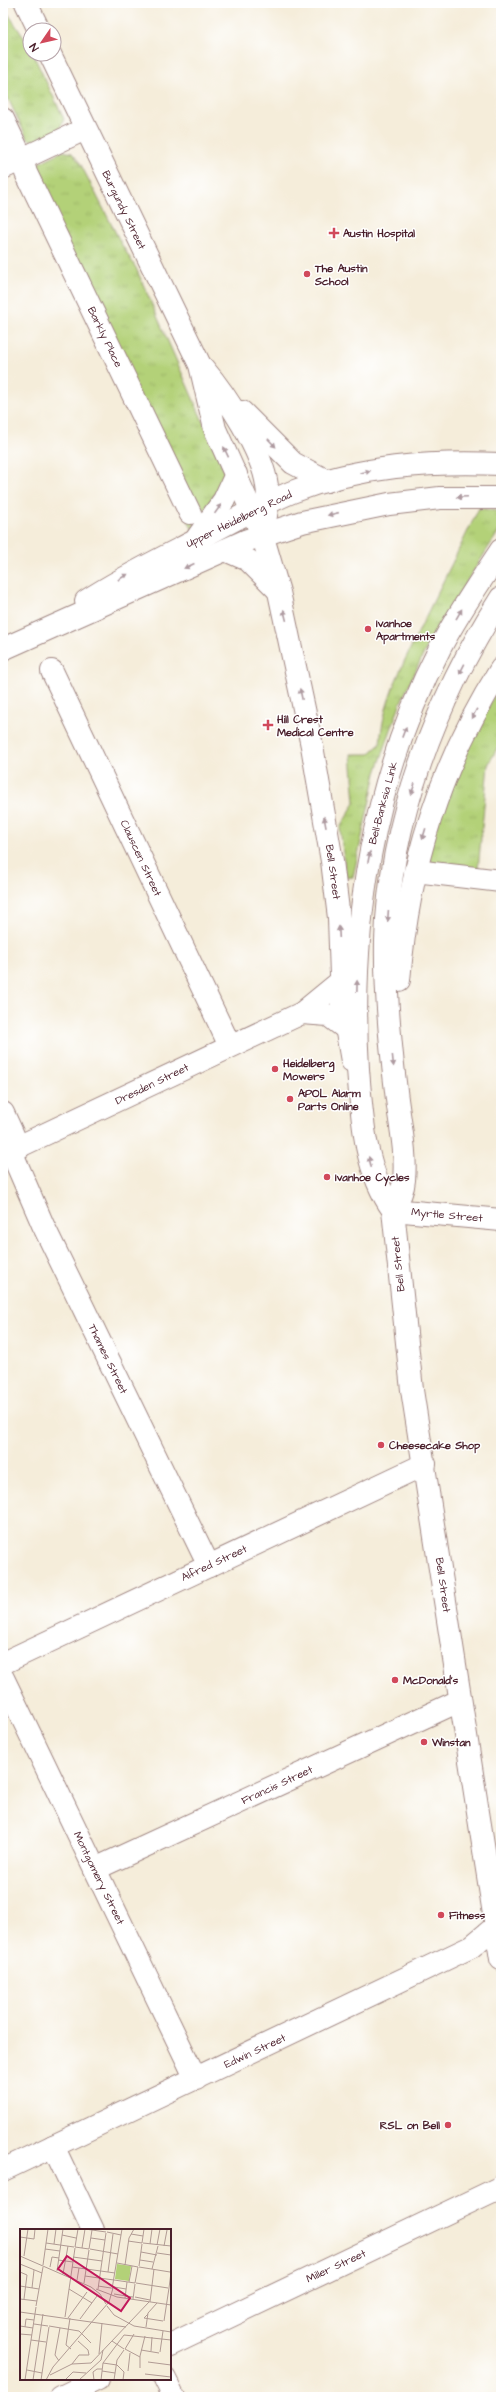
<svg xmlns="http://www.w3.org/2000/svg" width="504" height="2400" font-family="'Architects Daughter',sans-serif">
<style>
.park{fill:url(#park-tufts);stroke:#7e7852}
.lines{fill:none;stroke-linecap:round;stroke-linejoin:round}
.minor-casing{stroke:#a08682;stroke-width:24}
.major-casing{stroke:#a08682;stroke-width:24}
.highway-casing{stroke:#a08682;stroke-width:24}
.minor{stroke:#fff;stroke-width:22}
.major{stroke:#fff;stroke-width:22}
.highway{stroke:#fff;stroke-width:22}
.oneway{fill:#ae9aa0}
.poi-dot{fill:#d1495b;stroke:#fff;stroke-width:1.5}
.labels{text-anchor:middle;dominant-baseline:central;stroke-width:3;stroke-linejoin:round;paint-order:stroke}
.street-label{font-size:11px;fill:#4a1f2b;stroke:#fff}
.poi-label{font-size:11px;font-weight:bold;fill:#4a1f2b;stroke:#fff;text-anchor:start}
.inset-road{fill:none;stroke:#b19b94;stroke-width:1}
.view{fill:#c2185b;fill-opacity:0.15;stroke:#c2185b;stroke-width:2}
.inset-edge{fill:none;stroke:#4a1f2b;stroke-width:2}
</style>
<defs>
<pattern id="park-tufts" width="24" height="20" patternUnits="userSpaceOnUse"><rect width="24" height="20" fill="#b3d178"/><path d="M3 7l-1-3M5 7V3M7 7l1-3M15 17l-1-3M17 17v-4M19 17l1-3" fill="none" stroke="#9bb368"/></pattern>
</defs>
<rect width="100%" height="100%" fill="#fff"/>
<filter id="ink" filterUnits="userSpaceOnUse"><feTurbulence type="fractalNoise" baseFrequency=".025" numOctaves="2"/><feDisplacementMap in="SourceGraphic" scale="8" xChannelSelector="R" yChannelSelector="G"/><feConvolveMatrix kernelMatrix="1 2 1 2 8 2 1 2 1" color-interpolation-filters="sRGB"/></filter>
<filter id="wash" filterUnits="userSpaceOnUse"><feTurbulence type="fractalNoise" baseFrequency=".012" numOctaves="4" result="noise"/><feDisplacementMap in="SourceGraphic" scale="16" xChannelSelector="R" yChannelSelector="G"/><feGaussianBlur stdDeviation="0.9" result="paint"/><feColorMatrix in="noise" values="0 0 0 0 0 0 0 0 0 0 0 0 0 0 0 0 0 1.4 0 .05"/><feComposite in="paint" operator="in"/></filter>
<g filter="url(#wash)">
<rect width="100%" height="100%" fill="#f5edda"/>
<g class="park">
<polygon points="3,6 30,47 30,54 33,54 64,119 59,130 34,142 27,138 3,88"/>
<polygon points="63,151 72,153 80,163 122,245 136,268 222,465 225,479 192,529 31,167"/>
<path d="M479,508L501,512V528L433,634L400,704L376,773L353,877L346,878L340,828L355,802L351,754H369L380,744C383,698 406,659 425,618C443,582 461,545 479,508Z"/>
<polygon points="501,682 501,741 488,765 478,869 434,864 427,856 437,808"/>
</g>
</g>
<g filter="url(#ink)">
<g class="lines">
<defs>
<g id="minor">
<polyline points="3,119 22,159 26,173 190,513"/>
<polyline points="3,168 85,129"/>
<polyline points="52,671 230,1046"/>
<polyline points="415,871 501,881"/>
<polyline points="302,1013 328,1015 345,1028"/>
<polyline points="3,1113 19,1148"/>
<polyline points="11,1151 43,1225 209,1566"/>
<polyline points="3,1154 302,1013 341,981"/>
<polyline points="393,1210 501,1220"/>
<polyline points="3,1663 425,1464"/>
<polyline points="3,1678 196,2079"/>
<polyline points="95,1869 459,1701"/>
<polyline points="53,2146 93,2230"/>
<polyline points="3,2170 471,1947 501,1922"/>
<polyline points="170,2345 501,2187"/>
<polyline points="165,2379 174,2397"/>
<polyline points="61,2397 98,2379"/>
</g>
<g id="major">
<polyline points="26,3 39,30"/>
<polyline points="50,54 200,365 215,429 262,534 279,592 312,746 332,861 339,918 342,1004 352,1061"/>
<path d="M203,368C226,395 263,452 267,486C269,496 267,506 266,516"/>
<polyline points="242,412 293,463 327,481"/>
<polyline points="197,538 224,500 236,474"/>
<polyline points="225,550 248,560 276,588"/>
<path d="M86,601C121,578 158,560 195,541C227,524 258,506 292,492C359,466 430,461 501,464"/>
<polyline points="3,649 245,541 302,522 389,504 440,498 501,498"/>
</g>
<g id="highway">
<path d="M501,550C480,582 458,613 440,648C373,778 349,924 358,1069C362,1117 364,1169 393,1210L412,1390L501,1959"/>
<path d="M399,980C409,865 439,767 501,669"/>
<path d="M393,1210C398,1200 403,1192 404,1180C407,1151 399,1120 396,1091C390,1042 385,991 386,941C389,821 437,698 501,598"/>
</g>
</defs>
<use href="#minor" class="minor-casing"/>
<use href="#major" class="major-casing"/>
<use href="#highway" class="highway-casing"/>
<use href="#minor" class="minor"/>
<use href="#major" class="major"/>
<use href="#highway" class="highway"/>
</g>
<defs><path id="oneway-solid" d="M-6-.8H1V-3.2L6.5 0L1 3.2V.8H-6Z"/></defs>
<g class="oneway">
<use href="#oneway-solid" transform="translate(272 443) rotate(46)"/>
<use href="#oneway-solid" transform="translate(226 452) rotate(-115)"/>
<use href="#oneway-solid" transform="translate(365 472) rotate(-13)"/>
<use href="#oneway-solid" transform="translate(462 497) rotate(178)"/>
<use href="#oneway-solid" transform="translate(218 509) rotate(-55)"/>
<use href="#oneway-solid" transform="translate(333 514) rotate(167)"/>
<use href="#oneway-solid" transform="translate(189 566) rotate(155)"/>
<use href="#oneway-solid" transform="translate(123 577) rotate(-30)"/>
<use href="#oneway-solid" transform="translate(459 614) rotate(-60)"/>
<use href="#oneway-solid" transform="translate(285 615) rotate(-104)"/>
<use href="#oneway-solid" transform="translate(462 669) rotate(117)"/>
<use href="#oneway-solid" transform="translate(301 694) rotate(-102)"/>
<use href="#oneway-solid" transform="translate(474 714) rotate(119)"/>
<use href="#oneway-solid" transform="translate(404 732) rotate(-69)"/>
<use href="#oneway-solid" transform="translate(413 789) rotate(109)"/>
<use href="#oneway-solid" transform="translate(325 822) rotate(-100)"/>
<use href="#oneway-solid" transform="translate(424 834) rotate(107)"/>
<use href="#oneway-solid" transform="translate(369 857) rotate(-79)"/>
<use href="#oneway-solid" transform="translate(388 916) rotate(94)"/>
<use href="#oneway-solid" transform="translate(339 932) rotate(-93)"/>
<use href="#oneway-solid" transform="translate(357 986) rotate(-89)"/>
<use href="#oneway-solid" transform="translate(393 1061) rotate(84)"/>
<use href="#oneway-solid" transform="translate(370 1162) rotate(-103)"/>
</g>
</g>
<g class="poi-dot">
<path d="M332 227h4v4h4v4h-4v4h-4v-4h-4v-4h4z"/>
<circle cx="307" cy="274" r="4"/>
<circle cx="368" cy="629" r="4"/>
<path d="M266 719h4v4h4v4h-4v4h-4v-4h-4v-4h4z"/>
<circle cx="275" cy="1069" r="4"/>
<circle cx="290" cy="1099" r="4"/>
<circle cx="327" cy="1177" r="4"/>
<circle cx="381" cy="1445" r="4"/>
<circle cx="395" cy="1680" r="4"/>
<circle cx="424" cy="1742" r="4"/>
<circle cx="441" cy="1915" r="4"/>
<circle cx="448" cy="2125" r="4"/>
</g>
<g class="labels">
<g class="street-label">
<text transform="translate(124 210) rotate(64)">Burgundy Street</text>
<text transform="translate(105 337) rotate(64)">Barkly Place</text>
<text transform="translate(239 519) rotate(-26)">Upper Heidelberg Road</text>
<text transform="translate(383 803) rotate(-75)">Bell–Banksia Link</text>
<text transform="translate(141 858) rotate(65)">Clauscen Street</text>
<text transform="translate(333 872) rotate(82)">Bell Street</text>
<text transform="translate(152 1084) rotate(-26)">Dresden Street</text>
<text transform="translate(447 1215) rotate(5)">Myrtle Street</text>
<text transform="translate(398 1264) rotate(-96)">Bell Street</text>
<text transform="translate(108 1359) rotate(64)">Thames Street</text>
<text transform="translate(214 1563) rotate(-25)">Alfred Street</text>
<text transform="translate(443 1585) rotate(82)">Bell Street</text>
<text transform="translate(277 1785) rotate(-25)">Francis Street</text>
<text transform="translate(99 1878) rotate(64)">Montgomery Street</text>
<text transform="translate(255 2051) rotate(-25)">Edwin Street</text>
<text transform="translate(336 2266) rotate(-25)">Miller Street</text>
</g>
<g class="poi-label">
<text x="343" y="233">Austin Hospital</text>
<text x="315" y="268">The Austin<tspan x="315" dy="13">School</tspan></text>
<text x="376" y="623">Ivanhoe<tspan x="376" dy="13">Apartments</tspan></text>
<text x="277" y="719">Hill Crest<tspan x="277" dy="13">Medical Centre</tspan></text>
<text x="283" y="1063">Heidelberg<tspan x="283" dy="13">Mowers</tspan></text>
<text x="298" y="1093">APOL Alarm<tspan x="298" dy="13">Parts Online</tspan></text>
<text x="335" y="1177">Ivanhoe Cycles</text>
<text x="389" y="1445">Cheesecake Shop</text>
<text x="403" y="1680">McDonald's</text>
<text x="432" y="1742">Winstan</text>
<text x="449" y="1915">Fitness</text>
<text x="440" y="2125" text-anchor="end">RSL on Bell</text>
</g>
</g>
<g transform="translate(20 2229)">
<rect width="151" height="151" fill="#f5edda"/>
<path d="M97,35L111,37L109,52L95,50Z" fill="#b3d178"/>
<path class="inset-road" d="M65,0L86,3M87,3L101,6M111,5L123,7M42,6L56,9M0,8L14,10L15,0M71,9L85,11M108,12L122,14M26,14L54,18M122,14L124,0M123,14L151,17M34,15L36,0M130,15L132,0M137,16L140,0M144,17L147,1M55,18L58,0M55,18L69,20M62,19L65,0M25,20L40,22M69,20L72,1M70,20L98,25M121,23L137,26M137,24L151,26M0,27L71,58L80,65L86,75M4,27L8,0M53,28L82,32M38,31L53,33M120,31L133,33M97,34L118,38M0,35L22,44M23,36L28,0M105,36L109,9L114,0M119,37L122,15M30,38L32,28L39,29M52,38L95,44M119,38L150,43M132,40L138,17M37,42L43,0M0,43L7,46L4,70M88,43L93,5M43,45L48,17M65,47L79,49M79,49L94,51M57,51L59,39M94,51L115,54M109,53L112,37M64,54L69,21M115,54L118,38M116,54L148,59M0,57L19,60M78,57L91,59M94,58L106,60M12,59L14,41M149,59L151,43M49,60L72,74M76,60L97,68L151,76M78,60L86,4M92,60L102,0M94,65L113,68M115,68L130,71M105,69L107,53M0,70L17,72M113,70L115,55M130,73L134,40M16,77L23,38M87,77L94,86L114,97L151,103M0,83L106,98M128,85L124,89L143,92M45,88L55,19M48,89L67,63M50,89L46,116L51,120M60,90L77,67M144,92L149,59M14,95L28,97M0,97L13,99M29,97L59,102L71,114M5,98L6,90L14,91M126,98L128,84L137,74M0,105L12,106M11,111L26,113M92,112L104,120M105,120L114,105M105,120L120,128M121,121L139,124M131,122L132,108M140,123L143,102M79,125L82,94M39,132L35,126L40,99M128,133L151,136M83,134L97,136L104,143L103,151M52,135L59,126H69L68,121L58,112M120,139V127L125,107M7,141L22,144M82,142L95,144M108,142L110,124M125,145L151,148M30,146L52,135L71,134L129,73M5,151L16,78M13,151L23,85M21,151L29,98M26,151L33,138L89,73L93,59M45,151L53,143L66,144M59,151L81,131L83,121M74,151L73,143L77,140H82M81,151L83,134L104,106L151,111M94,151L97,131L104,121"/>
<path class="view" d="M47,27L110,69L101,82L38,40Z"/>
<rect width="151" height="151" class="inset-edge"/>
</g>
<rect width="504" height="2400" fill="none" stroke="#fff" stroke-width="16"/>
<g transform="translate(42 42) rotate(236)"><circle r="19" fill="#ffffff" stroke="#b7a5aa"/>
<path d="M0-3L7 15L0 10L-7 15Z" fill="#d1495b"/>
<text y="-6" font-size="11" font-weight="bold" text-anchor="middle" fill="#4a1f2b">N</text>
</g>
</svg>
